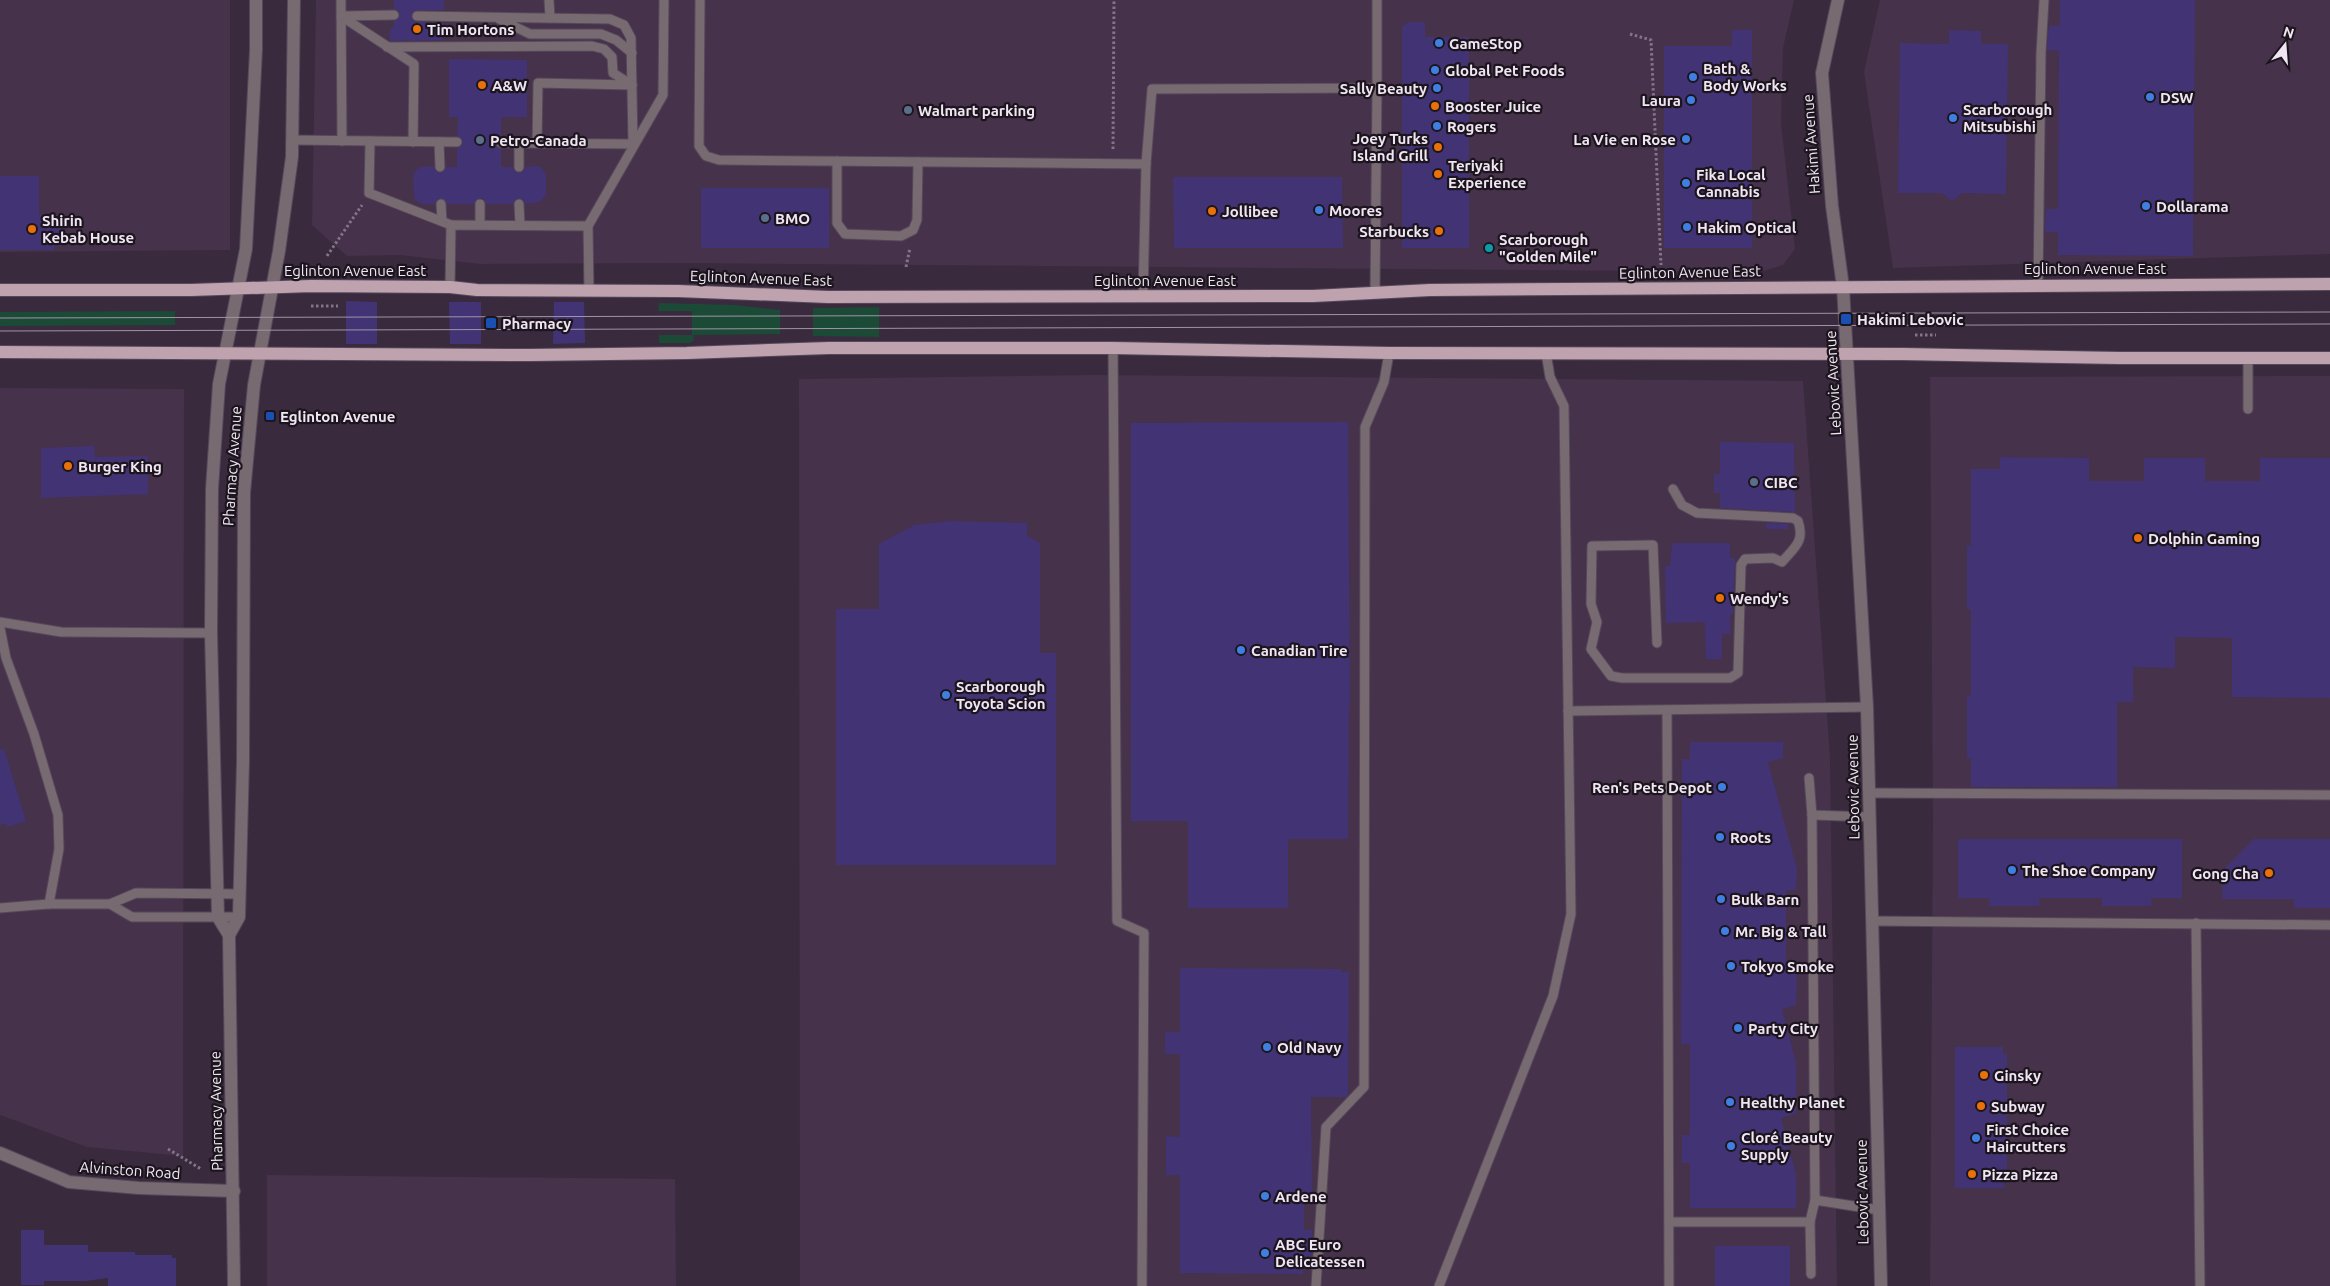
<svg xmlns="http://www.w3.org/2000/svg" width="2330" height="1286" font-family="Ubuntu,sans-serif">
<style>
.built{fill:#46324b}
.green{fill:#1b4a36}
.building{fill:#423375}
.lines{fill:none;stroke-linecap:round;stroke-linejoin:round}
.service-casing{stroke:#56485b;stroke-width:11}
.minor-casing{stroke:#56485b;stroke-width:14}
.tertiary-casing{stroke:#56485b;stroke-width:14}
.primary-casing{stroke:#56485b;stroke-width:14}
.path{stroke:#827587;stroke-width:3;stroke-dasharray:2.5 2.5;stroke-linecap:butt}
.service{stroke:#776a70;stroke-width:9}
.minor{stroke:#776a70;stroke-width:12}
.tertiary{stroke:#776a70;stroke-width:12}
.primary{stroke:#bea3af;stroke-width:12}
.tram{stroke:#a094a4;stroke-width:1}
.food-dot{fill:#e8710a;stroke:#1c151e;stroke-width:2}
.shop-dot{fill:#3f7fe0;stroke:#1c151e;stroke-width:2}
.service-dot{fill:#5c6f8a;stroke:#1c151e;stroke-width:2}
.culture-dot{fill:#0f9aa8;stroke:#1c151e;stroke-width:2}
.transit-dot{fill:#1a4fb4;stroke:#1c151e;stroke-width:2}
.labels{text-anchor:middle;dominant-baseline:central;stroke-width:4.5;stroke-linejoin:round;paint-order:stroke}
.poi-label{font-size:15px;font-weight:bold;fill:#f0e6f3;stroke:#1c151e;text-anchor:start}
.street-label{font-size:15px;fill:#f0e6f3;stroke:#1c151e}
</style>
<rect width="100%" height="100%" fill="#392a3e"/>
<g class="built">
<polygon points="0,0 230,0 230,250 0,252"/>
<polygon points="316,0 1794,0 1783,48 1781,123 1795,249 1783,265 1760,272 681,263 480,264 400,255 347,256 312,225"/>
<polygon points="1880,0 2330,0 2330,254 1893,268 1864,72"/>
<polygon points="1095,375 1803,381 1830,757 1837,1286 800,1286 799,379"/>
<polygon points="2330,376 2330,1286 1930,1286 1933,820 1930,377"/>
<polygon points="0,388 184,389 183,1156 87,1147 0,1115"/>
<polygon points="267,1175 675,1179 676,1286 267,1286"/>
</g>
<g class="green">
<polygon points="659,303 736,305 780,310 780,334 693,335 694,340 690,343 659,343 659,335 692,335 692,311 658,311"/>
<polygon points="879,307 879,337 813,336 813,308"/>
<polygon points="175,311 175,325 0,326 0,312"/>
</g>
<g class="building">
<polygon points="394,0 444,0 444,10 417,10 412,12 411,16 416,22 444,23 443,40 390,41 390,30 394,26 394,21 400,15 399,11 394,9"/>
<polygon points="2060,0 2195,0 2193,256 2058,255 2058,232 2045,232 2046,209 2058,209 2059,51 2047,50 2049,26 2060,26"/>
<polygon points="1408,22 1425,22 1425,37 1469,37 1469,248 1402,248 1402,27"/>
<polygon points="1732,30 1752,30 1752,248 1664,248 1664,46 1732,46"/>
<polygon points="1949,30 1981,31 1981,44 2008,44 2006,194 1962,193 1952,201 1942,193 1898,193 1900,43 1949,44"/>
<polygon points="449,59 527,60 527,117 501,117 501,137 496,139 495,143 501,149 501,167 513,167 515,172 519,173 524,171 525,167 540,166 546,175 546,195 540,202 525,204 524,200 519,198 515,199 513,204 486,204 484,199 480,198 474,204 447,204 441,198 437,199 435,204 424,204 418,202 414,198 413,175 417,169 421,167 434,166 435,171 441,173 445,170 446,167 457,167 457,148 462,146 463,142 457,136 458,117 449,117"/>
<polygon points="0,176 39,176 39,215 60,215 60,246 54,246 54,250 0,250"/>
<polygon points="1173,177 1342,177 1343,248 1174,248"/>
<rect x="701" y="188" width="128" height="60"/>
<polygon points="346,301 377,302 377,344 346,344"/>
<polygon points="449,302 481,302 481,344 450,344"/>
<polygon points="554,302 584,302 585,343 553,344"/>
<polygon points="1348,422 1350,706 1349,706 1348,839 1288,839 1288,908 1188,908 1188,821 1131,821 1131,423"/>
<polygon points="1720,442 1794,443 1795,512 1720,508 1720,493 1714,493 1714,474 1720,474"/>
<polygon points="94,446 95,457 148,456 148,494 41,498 41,448"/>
<polygon points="2000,457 2089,458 2089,481 2144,481 2144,458 2205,458 2205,481 2260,481 2260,458 2330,458 2330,698 2232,697 2232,638 2175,637 2175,668 2133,667 2133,702 2117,702 2117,787 1971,787 1971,758 1967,758 1967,696 1971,696 1971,609 1967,609 1967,546 1971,546 1971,469 2000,469"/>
<polygon points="952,521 1027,523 1027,536 1040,543 1040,653 1056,653 1056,865 836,865 836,609 879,609 879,544 914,525"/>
<polygon points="1766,523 1788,524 1788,529 1766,529"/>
<polygon points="1672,543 1730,543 1730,558 1735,558 1733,614 1730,614 1730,634 1722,634 1722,659 1706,659 1705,622 1666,623 1665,566 1670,566"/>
<polygon points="1690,742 1783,742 1783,758 1768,762 1797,869 1796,890 1786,890 1786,973 1797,973 1796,1005 1782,1009 1796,1063 1796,1114 1781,1118 1796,1174 1796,1208 1690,1208 1690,1163 1682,1163 1682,1135 1690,1135 1690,1044 1681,1044 1682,759 1690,759"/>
<polygon points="4,749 26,821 7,827 6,823 0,825 0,750"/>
<polygon points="1958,839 2182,839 2182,898 2151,898 2151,906 2102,906 2102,898 2039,898 2039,906 1989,906 1989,898 1958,898"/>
<polygon points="2254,839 2330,839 2330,908 2294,908 2294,899 2222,899 2223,870"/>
<polygon points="1180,968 1341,969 1341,972 1349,972 1348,1095 1346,1097 1311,1097 1312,1198 1304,1198 1304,1230 1312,1230 1312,1256 1303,1256 1303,1274 1180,1273 1180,1175 1166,1175 1166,1136 1180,1137 1180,1054 1165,1054 1165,1032 1180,1032"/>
<polygon points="1955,1047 2003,1047 2003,1054 2007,1054 2007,1181 2003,1181 2004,1188 1955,1188"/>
<polygon points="21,1230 44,1230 44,1245 88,1245 88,1252 135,1252 135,1255 172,1255 172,1258 176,1258 176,1286 108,1286 108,1278 86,1281 44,1281 44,1285 21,1285"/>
<rect x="1715" y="1246" width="75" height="40"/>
</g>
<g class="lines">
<defs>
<g id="service">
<polyline points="341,0 342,141"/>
<polyline points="549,0 550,18"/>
<polyline points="700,0 699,146 706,156 719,160 1146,164 1152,89 1377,88 1377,0"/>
<polyline points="341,16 414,64 413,142"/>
<polyline points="342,16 394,15"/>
<polyline points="417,16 610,19 624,25 631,38 633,144"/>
<polyline points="499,19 530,34 601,34 616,40 632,53"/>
<polyline points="387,47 592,46 604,49 612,57 613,73 632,85"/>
<polyline points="292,140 457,142"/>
<polyline points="370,141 369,193 451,225"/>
<polyline points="439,142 440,167"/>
<polyline points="501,143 633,144"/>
<polyline points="519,143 519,167"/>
<polyline points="537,143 538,83 632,85"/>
<polyline points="837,161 837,223 845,234 901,236 913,230 917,220 918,162"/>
<polyline points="441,204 442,221"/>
<polyline points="480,204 480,225"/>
<polyline points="519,204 520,225"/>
<polyline points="2038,285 2041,53 2044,0"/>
<polyline points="450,287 451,225 588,226"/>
<polyline points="589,290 588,226 663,95 664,0"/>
<polyline points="1375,292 1377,88"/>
<polyline points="1143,297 1146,164"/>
<polyline points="1113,348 1117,921 1144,933 1142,1286"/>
<polyline points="2248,409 2248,358"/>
<polyline points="0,622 61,632 211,633"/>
<polyline points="0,628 6,658 34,734 58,815 59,849 49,904"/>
<path d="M1657,643L1653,545L1592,546L1591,604L1597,622L1591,649L1611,676L1622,678H1730L1738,673L1741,565L1745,559L1773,558L1782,562C1795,547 1805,541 1798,521L1793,518L1697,513L1682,505L1673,489"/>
<polyline points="1667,710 1669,1286"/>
<polyline points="1568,711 1867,707"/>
<polyline points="1809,778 1812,815"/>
<polyline points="1869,793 2330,795"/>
<polyline points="110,904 132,917 239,917"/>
<polyline points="0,908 49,904 110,904 136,893 240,894"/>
<polyline points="1872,921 2330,925"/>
<polyline points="2196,923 2200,1286"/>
<polyline points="1815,1200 1812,815 1870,817"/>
<polyline points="1669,1222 1810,1222 1815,1200 1879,1210"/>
<polyline points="1810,1222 1811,1274"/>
<polyline points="1316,1286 1326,1127 1364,1087 1365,427 1384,382 1389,353"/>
<polyline points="1439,1286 1553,996 1571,914 1564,406 1550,377 1546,353"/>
</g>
<polyline id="minor" points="0,1153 69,1182 139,1188 234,1191"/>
<g id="tertiary">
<polyline points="1838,0 1822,73 1832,206 1843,287 1867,707 1881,1286"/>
<polyline points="229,935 239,917 243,761 244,493 254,385 279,251 292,157 294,0"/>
<polyline points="234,1286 229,935 218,917 211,633 212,489 219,384 246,249 256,50 256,0"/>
</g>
<g id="primary">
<polyline points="0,290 191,290 311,286 450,287 477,290 678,291 828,297 1313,296 1430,290 2330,284"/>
<polyline points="0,352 530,355 687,353 829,348 1113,348 1389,353 1903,354 2119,358 2330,358"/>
</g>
</defs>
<use href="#service" class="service-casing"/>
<use href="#minor" class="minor-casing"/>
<use href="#tertiary" class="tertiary-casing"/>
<use href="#primary" class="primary-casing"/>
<g class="path">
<polyline points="1630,34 1651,40 1661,265"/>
<polyline points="1113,149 1114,0"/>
<polyline points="327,256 362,205"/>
<polyline points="906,267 910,248"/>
<polyline points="311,306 338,306"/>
<polyline points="1915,335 1936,335"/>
<polyline points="168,1149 201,1169"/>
</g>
<use href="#service" class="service"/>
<use href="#minor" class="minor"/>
<use href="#tertiary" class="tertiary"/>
<use href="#primary" class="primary"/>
<g class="tram">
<polyline points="0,318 2330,312"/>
<polyline points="0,331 2330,324"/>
</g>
</g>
<g class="food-dot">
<circle cx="417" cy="29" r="5"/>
<circle cx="482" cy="85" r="5"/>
<circle cx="1435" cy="106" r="5"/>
<circle cx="1438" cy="147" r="5"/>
<circle cx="1438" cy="174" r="5"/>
<circle cx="1212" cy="211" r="5"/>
<circle cx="32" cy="229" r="5"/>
<circle cx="1439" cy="231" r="5"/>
<circle cx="68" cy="466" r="5"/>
<circle cx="2138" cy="538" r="5"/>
<circle cx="1720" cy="598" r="5"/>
<circle cx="2269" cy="873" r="5"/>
<circle cx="1984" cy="1075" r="5"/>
<circle cx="1981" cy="1106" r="5"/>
<circle cx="1972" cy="1174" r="5"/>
</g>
<g class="shop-dot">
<circle cx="1439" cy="43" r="5"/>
<circle cx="1435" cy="70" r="5"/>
<circle cx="1693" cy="77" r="5"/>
<circle cx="1437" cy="88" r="5"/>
<circle cx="2150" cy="97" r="5"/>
<circle cx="1691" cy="100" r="5"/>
<circle cx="1953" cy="118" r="5"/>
<circle cx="1437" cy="126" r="5"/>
<circle cx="1686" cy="139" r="5"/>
<circle cx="1686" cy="183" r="5"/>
<circle cx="2146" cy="206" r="5"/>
<circle cx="1319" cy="210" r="5"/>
<circle cx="1687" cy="227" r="5"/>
<circle cx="1241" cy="650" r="5"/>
<circle cx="946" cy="695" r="5"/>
<circle cx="1722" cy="787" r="5"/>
<circle cx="1720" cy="837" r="5"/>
<circle cx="2012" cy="870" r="5"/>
<circle cx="1721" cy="899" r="5"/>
<circle cx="1725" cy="931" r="5"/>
<circle cx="1731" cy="966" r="5"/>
<circle cx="1738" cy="1028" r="5"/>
<circle cx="1267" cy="1047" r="5"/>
<circle cx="1730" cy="1102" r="5"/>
<circle cx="1976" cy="1138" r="5"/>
<circle cx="1731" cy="1146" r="5"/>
<circle cx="1265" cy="1196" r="5"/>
<circle cx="1265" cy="1253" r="5"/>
</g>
<g class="service-dot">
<circle cx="908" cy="110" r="5"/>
<circle cx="480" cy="140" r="5"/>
<circle cx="765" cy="218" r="5"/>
<circle cx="1754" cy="482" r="5"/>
</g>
<circle class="culture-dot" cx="1489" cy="248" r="5"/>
<g class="transit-dot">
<rect x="1840" y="313" width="12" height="12" rx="2.5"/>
<rect x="485" y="317" width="12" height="12" rx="2.5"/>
<rect x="265" y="411" width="10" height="10" rx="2.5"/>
</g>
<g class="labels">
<g class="poi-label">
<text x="427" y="29">Tim Hortons</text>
<text x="1449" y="43">GameStop</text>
<text x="1703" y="68">Bath &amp;<tspan x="1703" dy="17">Body Works</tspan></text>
<text x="1445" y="70">Global Pet Foods</text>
<text x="492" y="85">A&amp;W</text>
<text x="1427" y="88" text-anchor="end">Sally Beauty</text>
<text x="2160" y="97">DSW</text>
<text x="1681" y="100" text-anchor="end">Laura</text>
<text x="1445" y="106">Booster Juice</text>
<text x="1963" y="109">Scarborough<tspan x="1963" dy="17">Mitsubishi</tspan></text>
<text x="918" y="110">Walmart parking</text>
<text x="1447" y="126">Rogers</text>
<text x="1428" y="138" text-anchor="end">Joey Turks<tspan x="1428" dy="17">Island Grill</tspan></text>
<text x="1676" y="139" text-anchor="end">La Vie en Rose</text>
<text x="490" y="140">Petro-Canada</text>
<text x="1448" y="165">Teriyaki<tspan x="1448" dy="17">Experience</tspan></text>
<text x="1696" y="174">Fika Local<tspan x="1696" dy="17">Cannabis</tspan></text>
<text x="2156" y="206">Dollarama</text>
<text x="1329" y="210">Moores</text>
<text x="1222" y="211">Jollibee</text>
<text x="775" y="218">BMO</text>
<text x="42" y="220">Shirin<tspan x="42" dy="17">Kebab House</tspan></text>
<text x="1697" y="227">Hakim Optical</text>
<text x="1429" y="231" text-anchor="end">Starbucks</text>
<text x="1499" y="239">Scarborough<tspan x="1499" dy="17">"Golden Mile"</tspan></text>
<text x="1857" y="319">Hakimi Lebovic</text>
<text x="502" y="323">Pharmacy</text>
<text x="280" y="416">Eglinton Avenue</text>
<text x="78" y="466">Burger King</text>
<text x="1764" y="482">CIBC</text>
<text x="2148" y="538">Dolphin Gaming</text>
<text x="1730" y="598">Wendy's</text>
<text x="1251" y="650">Canadian Tire</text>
<text x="956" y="686">Scarborough<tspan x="956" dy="17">Toyota Scion</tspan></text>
<text x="1712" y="787" text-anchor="end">Ren's Pets Depot</text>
<text x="1730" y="837">Roots</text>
<text x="2022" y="870">The Shoe Company</text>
<text x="2259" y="873" text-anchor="end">Gong Cha</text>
<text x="1731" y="899">Bulk Barn</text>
<text x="1735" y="931">Mr. Big &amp; Tall</text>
<text x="1741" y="966">Tokyo Smoke</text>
<text x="1748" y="1028">Party City</text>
<text x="1277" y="1047">Old Navy</text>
<text x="1994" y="1075">Ginsky</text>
<text x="1740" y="1102">Healthy Planet</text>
<text x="1991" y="1106">Subway</text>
<text x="1986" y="1129">First Choice<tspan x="1986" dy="17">Haircutters</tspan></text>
<text x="1741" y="1137">Cloré Beauty<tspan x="1741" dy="17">Supply</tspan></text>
<text x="1982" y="1174">Pizza Pizza</text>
<text x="1275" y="1196">Ardene</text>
<text x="1275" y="1244">ABC Euro<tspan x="1275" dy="17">Delicatessen</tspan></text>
</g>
<g class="street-label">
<text transform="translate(1811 144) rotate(-94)">Hakimi Avenue</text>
<text x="2095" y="268">Eglinton Avenue East</text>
<text x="355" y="270">Eglinton Avenue East</text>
<text transform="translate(1690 272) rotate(-1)">Eglinton Avenue East</text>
<text transform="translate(761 278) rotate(2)">Eglinton Avenue East</text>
<text x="1165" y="280">Eglinton Avenue East</text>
<text transform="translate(1833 383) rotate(-93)">Lebovic Avenue</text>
<text transform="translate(232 466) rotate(-86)">Pharmacy Avenue</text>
<text transform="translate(1853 787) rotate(-91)">Lebovic Avenue</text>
<text transform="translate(216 1111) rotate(-91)">Pharmacy Avenue</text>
<text transform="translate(130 1170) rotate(4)">Alvinston Road</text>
<text transform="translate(1862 1192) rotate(-91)">Lebovic Avenue</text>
</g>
</g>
<g transform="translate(2285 45) rotate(17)" stroke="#1c151e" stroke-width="4" paint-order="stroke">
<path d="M0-4L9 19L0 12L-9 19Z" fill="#f0e6f3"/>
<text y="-8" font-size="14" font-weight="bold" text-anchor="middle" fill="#f0e6f3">N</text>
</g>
</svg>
